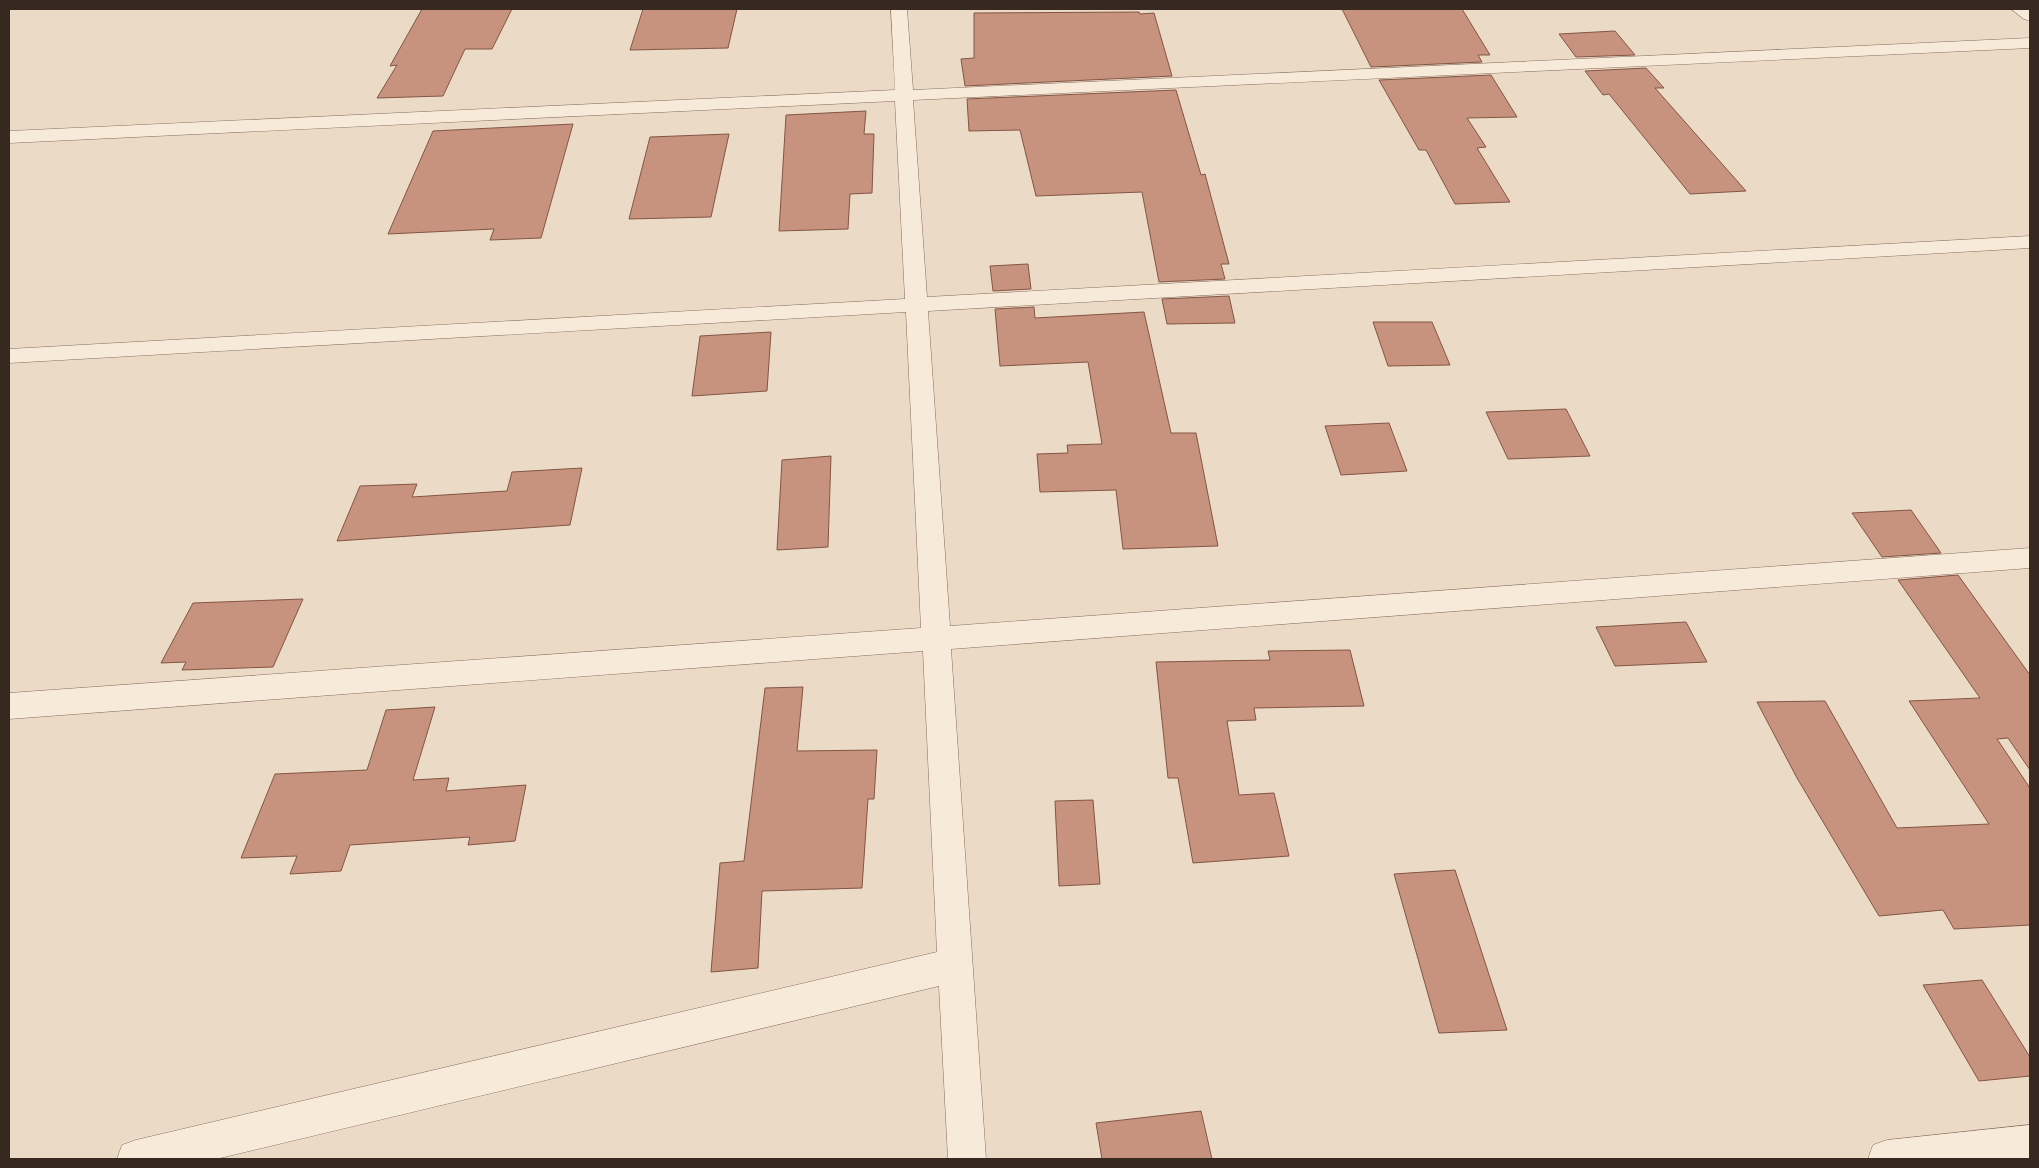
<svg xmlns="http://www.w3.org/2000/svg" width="2039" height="1168" font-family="Merriweather,serif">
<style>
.building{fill:#c7937e;stroke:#835544}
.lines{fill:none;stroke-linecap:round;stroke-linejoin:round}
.minor-casing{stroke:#866d5d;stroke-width:1}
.minor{fill:#f7ead9;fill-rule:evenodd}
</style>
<rect width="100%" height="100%" fill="#ebdbc6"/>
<g class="building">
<polygon points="422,9 512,9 492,49 465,49 443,96 377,98 397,65 390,66"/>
<polygon points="643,9 737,9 728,48 630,50"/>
<polygon points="1342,9 1462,9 1490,55 1478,55 1482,62 1371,67"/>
<polygon points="1139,12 1140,14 1154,13 1172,76 965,86 961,59 974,58 974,13"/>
<polygon points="1615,31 1635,55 1576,57 1559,34"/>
<polygon points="1646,68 1664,88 1655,88 1746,191 1690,194 1609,94 1603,95 1585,71"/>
<polygon points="1491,75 1517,117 1467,118 1486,147 1477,148 1510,202 1455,204 1426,150 1419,150 1379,80"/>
<polygon points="1176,90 1201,175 1205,174 1229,264 1221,264 1225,279 1159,282 1142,192 1036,196 1020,130 969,131 967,99"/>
<polygon points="866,111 864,134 874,134 872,193 850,194 848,229 779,231 786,115"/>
<polygon points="573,124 541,238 490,240 494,229 388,234 433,131"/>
<polygon points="729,134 711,217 629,219 650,137"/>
<polygon points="1028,264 1031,289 993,291 990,266"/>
<polygon points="1229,296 1235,323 1167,324 1162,299"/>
<polygon points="1034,307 1035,318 1144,312 1171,433 1196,433 1218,546 1123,549 1116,490 1040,492 1037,454 1068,453 1067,445 1102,444 1088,362 1000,366 995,309"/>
<polygon points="1373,322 1432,322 1450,365 1388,366"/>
<polygon points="771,332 767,391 692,396 700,336"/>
<polygon points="1566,409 1590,456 1508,459 1486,412"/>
<polygon points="1389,423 1407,471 1341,475 1325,426"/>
<polygon points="831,456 828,547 777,550 782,460"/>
<polygon points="582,468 570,525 337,541 360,486 417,484 412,497 507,491 512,472"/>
<polygon points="1911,510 1941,553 1882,557 1852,513"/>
<polygon points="1958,575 2030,675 2030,770 2008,738 1997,739 2030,788 2030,925 1954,929 1943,910 1879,916 1797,778 1757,702 1825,701 1897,828 1989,824 1909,701 1980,698 1898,580"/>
<polygon points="303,599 273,667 182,670 186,662 161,663 193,603"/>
<polygon points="1686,622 1707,662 1615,666 1596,627"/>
<polygon points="1350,650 1364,706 1254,708 1256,720 1227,721 1239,795 1274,793 1289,856 1193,863 1178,778 1168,778 1156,662 1270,660 1268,651"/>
<polygon points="803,687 797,751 877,750 874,799 868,799 862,888 762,891 758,968 711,972 720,863 744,861 765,688"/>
<polygon points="435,707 413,780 449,778 446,791 526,785 515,841 468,845 470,837 350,845 341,871 290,874 297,856 241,858 275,774 367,770 386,710"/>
<polygon points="1093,800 1100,884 1059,886 1055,801"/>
<polygon points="1455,870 1507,1030 1439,1033 1394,874"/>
<polygon points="1982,980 2030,1057 2030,1076 1979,1081 1923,985"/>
<polygon points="1201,1111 1212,1159 1102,1159 1096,1123"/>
</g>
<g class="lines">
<defs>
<g id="minor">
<polygon points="891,9 907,9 913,90 2030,38 2030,48 913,100 927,297 2030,236 2030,248 928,311 950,626 2030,548 2030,568 951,649 986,1159 948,1159 939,986 216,1159 117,1159 122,1145 136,1140 937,952 923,651 9,719 9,693 921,628 906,312 9,363 9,349 905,299 895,101 9,143 9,131 895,90"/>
<polygon points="2011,9 2030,9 2030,21 2024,19"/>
<polygon points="2030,1125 2030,1159 1868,1159 1873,1145 1887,1140"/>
</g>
</defs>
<use href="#minor" class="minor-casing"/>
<use href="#minor" class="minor"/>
</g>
<rect width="2039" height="1168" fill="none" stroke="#372820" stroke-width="20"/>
</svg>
